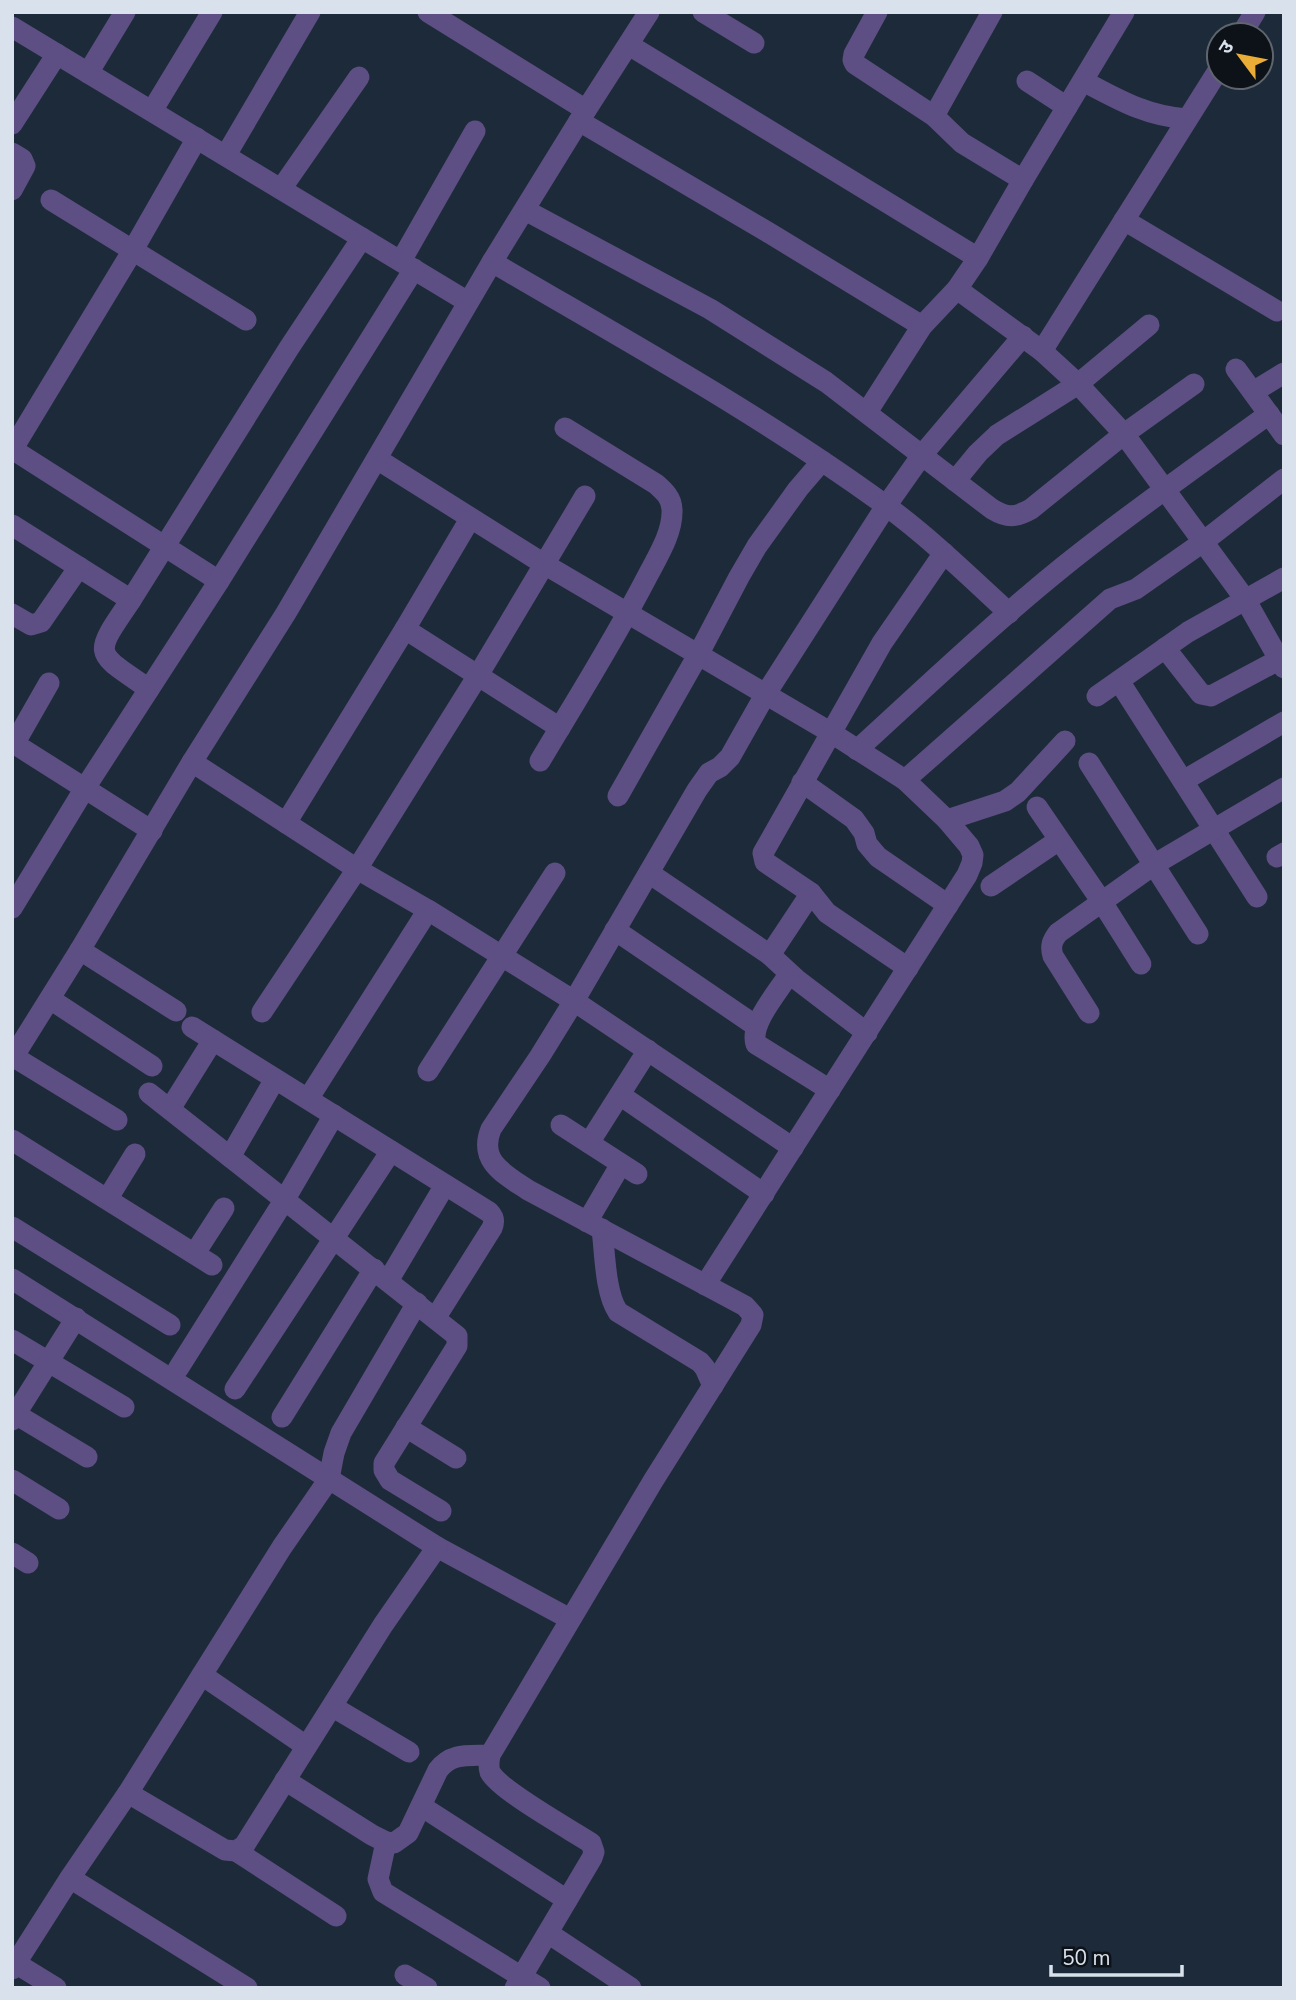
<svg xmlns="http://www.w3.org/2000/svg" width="1296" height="2000" font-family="'Nunito Sans','Noto Sans Devanagari',sans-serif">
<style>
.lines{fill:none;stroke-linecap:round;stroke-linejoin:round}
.minor{stroke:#5d4f83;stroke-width:21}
</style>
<rect width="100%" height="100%" fill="#1d2a39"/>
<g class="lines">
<g class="minor">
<polyline points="428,12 586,110"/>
<polyline points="703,12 754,43"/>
<polyline points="877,12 854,54 853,60 855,64 934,116 962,143 1023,180"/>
<polyline points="12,27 468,302"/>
<polyline points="1241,35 1255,12"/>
<polyline points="629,45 978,258"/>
<polyline points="88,73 125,12"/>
<polyline points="1027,81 1067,107"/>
<path d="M1083,81C1119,100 1146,116 1187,119"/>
<polyline points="152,111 212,12"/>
<polyline points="934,116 992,12"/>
<polyline points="579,121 771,234 922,326"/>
<polyline points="12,124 57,54"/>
<polyline points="12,153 22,159 25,166 12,190"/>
<polyline points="226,155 310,12"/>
<polyline points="281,189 359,77"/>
<polyline points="51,200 246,320"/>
<path d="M525,210L710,309L826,382L992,509C1007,518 1015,518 1031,509L1124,434L1194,384"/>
<polyline points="1124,220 1277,311"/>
<polyline points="401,261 475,131"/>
<path d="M492,262C625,340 760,414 885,505C929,537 969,576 1009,613"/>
<polyline points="957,289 1042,351 1078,384 1124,434 1245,599 1284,668"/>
<polyline points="1042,351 1219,69"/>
<polyline points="1236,369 1284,435"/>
<polyline points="1253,392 1284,373"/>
<polyline points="867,412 922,326 957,289 978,258 1023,180 1124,12"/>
<polyline points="12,449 219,581"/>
<polyline points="12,450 133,250 197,138"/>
<polyline points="377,459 544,564 830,732 905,780 947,820 969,846 973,855 972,863 967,875 705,1285"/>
<polyline points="955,481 978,453 997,435 1078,384 1149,325"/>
<polyline points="12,525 131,600"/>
<polyline points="12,614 31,625 41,622 79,567"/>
<polyline points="405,629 560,728"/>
<polyline points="1165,648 1201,694 1211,696 1284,657"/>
<polyline points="1119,681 1257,897"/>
<polyline points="49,683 17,739 16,743 18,746 152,831"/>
<path d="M149,689C94,651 92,657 131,600L289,348L362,238"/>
<polyline points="1097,696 1188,632 1284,578"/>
<path d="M857,750C925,688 992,624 1064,566C1130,513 1200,464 1269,414"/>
<path d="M540,761C577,699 615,639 648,575C658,556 673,532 672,510C672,498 664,491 656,484L565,428"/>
<polyline points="192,762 357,869 428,910 574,1001 793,1148"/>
<polyline points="1089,763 1198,934"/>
<polyline points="905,780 1110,599 1136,589 1203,542 1284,479"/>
<polyline points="1183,781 1284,722"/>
<polyline points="802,782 854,819 864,833 867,844 878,857 948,905"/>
<polyline points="618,796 698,655 739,577 757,546 798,489 822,461"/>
<polyline points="1037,807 1102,902 1141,964"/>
<polyline points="947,820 1005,801 1018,792 1065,741"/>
<polyline points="286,823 405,629 470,519"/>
<polyline points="1277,857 1284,853"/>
<polyline points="649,873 770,955 796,979 867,1033"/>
<polyline points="991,886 1059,840"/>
<polyline points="12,908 85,788 219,581 414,269"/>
<polyline points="615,930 756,1026"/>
<polyline points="80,950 176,1011"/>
<polyline points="770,955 811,893"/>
<polyline points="908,968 827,913 811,893 765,862 763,853 882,643 944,553"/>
<path d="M789,974C779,991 749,1024 756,1044L830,1090"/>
<polyline points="50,999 152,1066"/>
<polyline points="262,1012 357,869 477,677 585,496"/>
<path d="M1089,1013L1053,956C1050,946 1052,941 1058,933L1155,864L1284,788"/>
<path d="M192,1027L489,1212C494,1217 495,1221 492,1228L436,1317"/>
<polyline points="14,1057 117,1120"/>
<polyline points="12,1059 80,950 192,762 286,613 492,262 579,121 649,12"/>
<polyline points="428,1071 555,873"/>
<polyline points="149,1093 457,1336 457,1346 384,1463 384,1470 390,1480 441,1511"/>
<polyline points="620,1095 764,1194"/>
<polyline points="308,1099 428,910"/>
<polyline points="170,1109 213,1040"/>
<polyline points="561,1125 637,1174"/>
<polyline points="12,1140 212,1265"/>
<polyline points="589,1143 648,1050"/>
<polyline points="230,1157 275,1079"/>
<polyline points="108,1198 135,1154"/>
<polyline points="587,1222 621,1164"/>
<polyline points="12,1227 170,1325"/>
<path d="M602,1229C605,1253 605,1293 618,1312L700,1362L705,1368L713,1386"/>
<polyline points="195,1253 224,1208"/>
<polyline points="12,1279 437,1547 570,1619"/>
<polyline points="388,1281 445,1185"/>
<polyline points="12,1340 124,1407"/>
<polyline points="178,1369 285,1199 334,1115"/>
<polyline points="235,1389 391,1151"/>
<polyline points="12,1412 87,1457"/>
<polyline points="282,1417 374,1269"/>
<polyline points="12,1420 76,1318"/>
<polyline points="406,1427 456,1458"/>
<polyline points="12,1480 59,1509"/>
<polyline points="12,1553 28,1563"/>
<polyline points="202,1675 306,1746"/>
<polyline points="333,1707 409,1752"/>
<path d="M285,1780L372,1835L386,1842L394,1843L408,1833L438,1770C452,1752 469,1756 490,1755"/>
<polyline points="128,1793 225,1850 236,1851 244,1846 383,1625 437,1547"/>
<polyline points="421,1806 567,1900"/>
<polyline points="386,1842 378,1879 383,1892 540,1988"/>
<polyline points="236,1851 336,1916"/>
<polyline points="70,1878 247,1988"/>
<polyline points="548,1933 631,1988"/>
<polyline points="12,1961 56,1988"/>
<polyline points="12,1969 70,1878 128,1793 282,1547 329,1479 334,1453 341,1433 417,1303"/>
<polyline points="405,1975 427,1988"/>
<path d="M515,1988L592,1858L594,1852L591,1843C571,1830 499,1790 490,1772C488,1766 489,1761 490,1755L653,1481L751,1325L753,1315L745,1306L528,1190C504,1174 478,1161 491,1129L540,1056L574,1001L697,790L709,773L720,767L730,757L765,695L886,506L922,455L1023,336"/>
</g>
</g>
<rect width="1296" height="2000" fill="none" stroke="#d9e2ec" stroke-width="28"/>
<g transform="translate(1240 56) rotate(302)"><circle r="33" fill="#0d1219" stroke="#5f656d" stroke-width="2"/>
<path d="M0-5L12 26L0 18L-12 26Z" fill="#e8ac37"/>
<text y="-10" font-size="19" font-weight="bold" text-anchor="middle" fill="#d9e2ec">उ</text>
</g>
<path d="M1051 1965v10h131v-10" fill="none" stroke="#d9e2ec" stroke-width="3.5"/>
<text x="1062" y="1965" font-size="21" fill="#d9e2ec" stroke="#0d1219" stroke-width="5" paint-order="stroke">50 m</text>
</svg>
